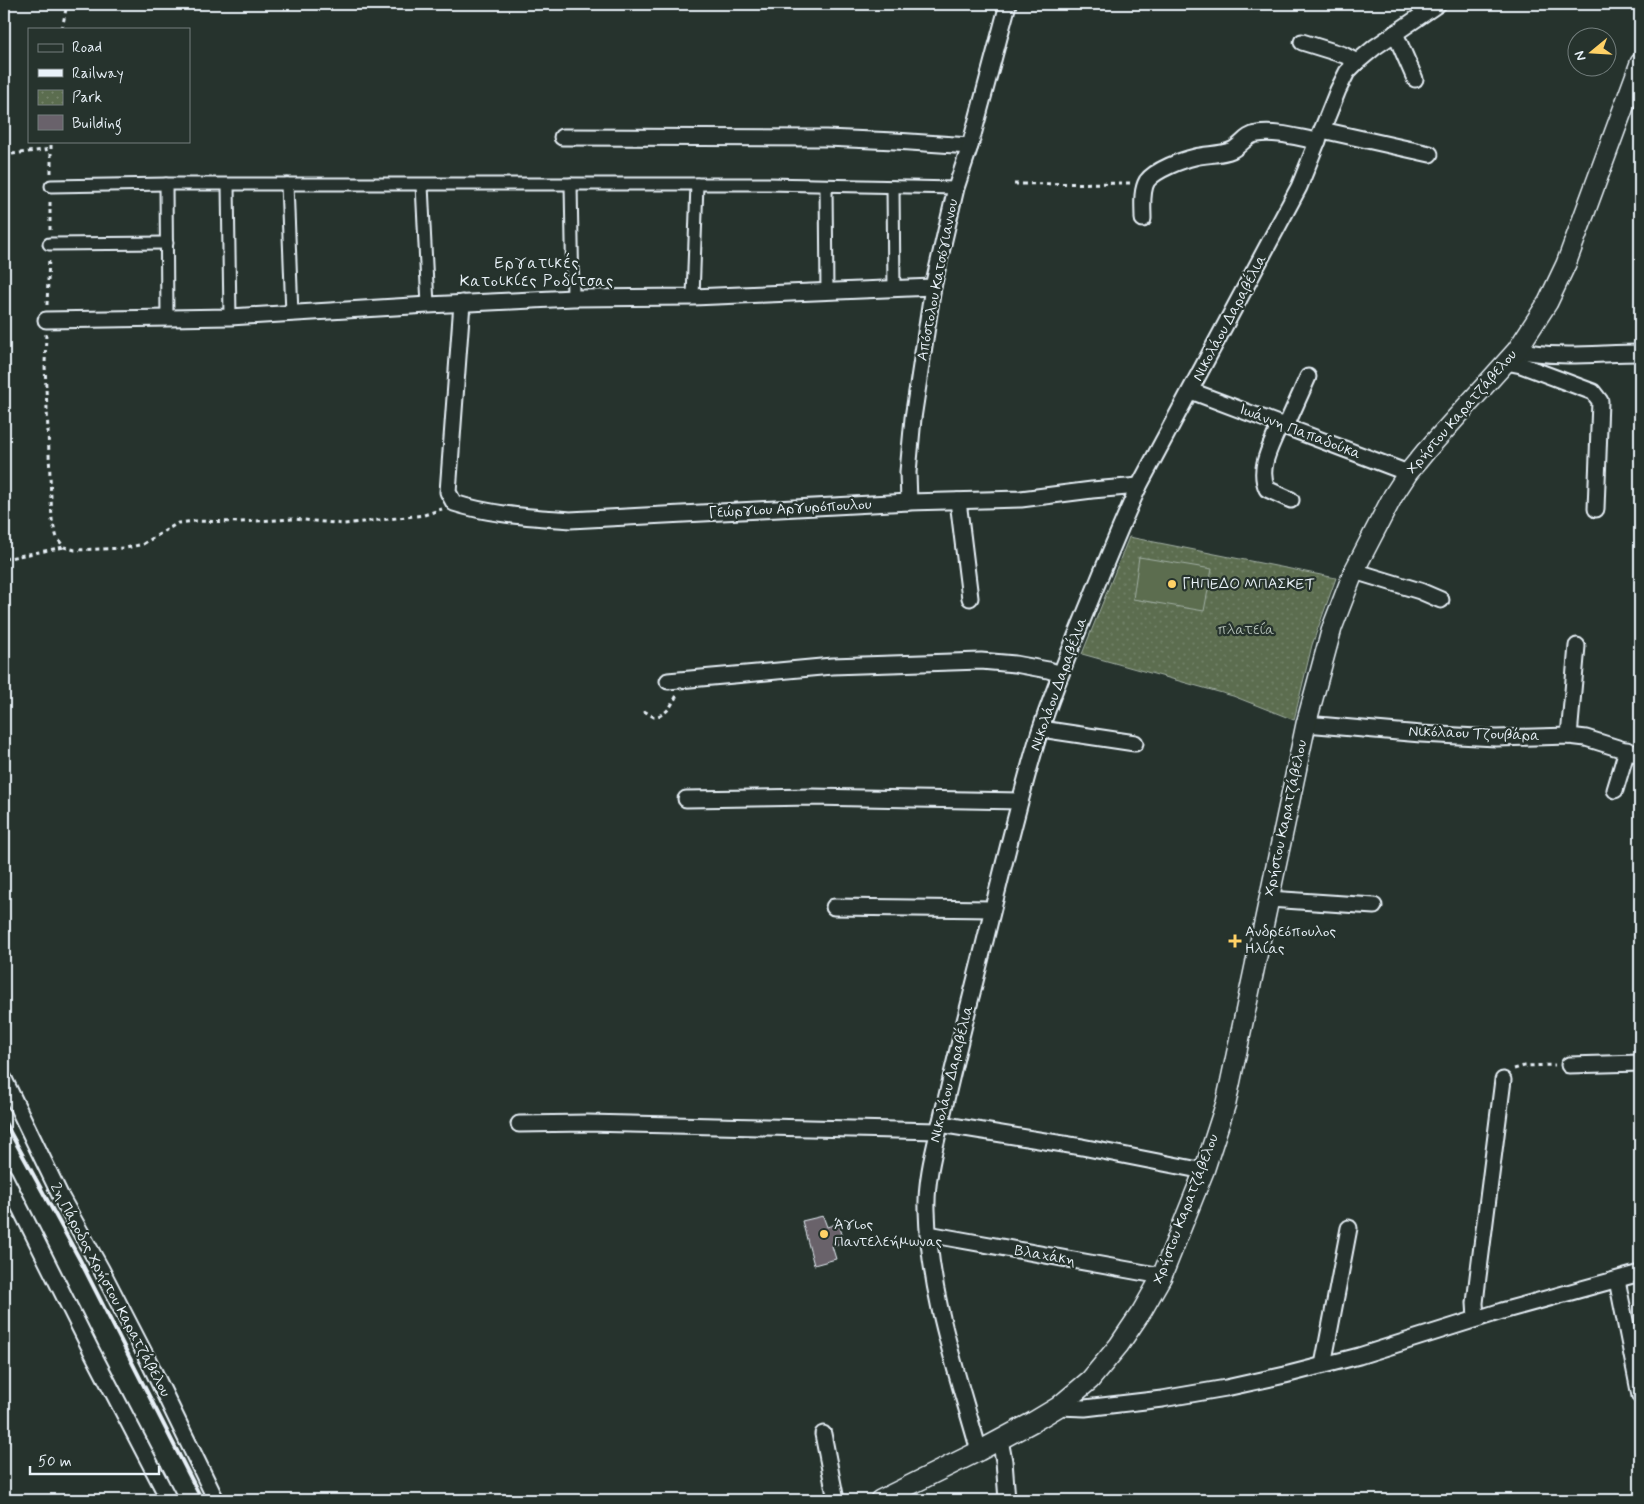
<svg xmlns="http://www.w3.org/2000/svg" width="1644" height="1504" font-family="Mynerve,sans-serif">
<style>
.park{fill:url(#park-dots);stroke:#a2afa4}
.pitch{fill:#5b6d4f;stroke:#a2afa4}
.building{fill:#69626b;stroke:#e8f1f8}
.lines{fill:none;stroke-linecap:round;stroke-linejoin:round}
.pedestrian-casing{stroke:#e8f1f8;stroke-width:15}
.minor-casing{stroke:#e8f1f8;stroke-width:19}
.tertiary-casing{stroke:#e8f1f8;stroke-width:22}
.path{stroke:#e8f1f8;stroke-width:3;stroke-dasharray:4 4;stroke-linecap:butt}
.pedestrian{stroke:#26332d;stroke-width:11}
.minor{stroke:#26332d;stroke-width:15}
.tertiary{stroke:#26332d;stroke-width:19}
.rail{stroke:#e8f1f8;stroke-width:4}
.poi-dot{fill:#ffd166;stroke:#26332d;stroke-width:2}
.labels{text-anchor:middle;dominant-baseline:central;stroke-width:4.5;stroke-linejoin:round;paint-order:stroke}
.street-label{font-size:15px;fill:#e8f1f8;stroke:#26332d}
.poi-label{font-size:15px;fill:#e8f1f8;stroke:#26332d;text-anchor:start}
.park-label{font-size:15px;fill:#b0bcb4;stroke:#26332d}
.neighbourhood-label{font-size:16px;letter-spacing:1px;fill:#e8f1f8;stroke:#26332d}
</style>
<defs>
<pattern id="park-dots" width="8" height="8" patternUnits="userSpaceOnUse" patternTransform="scale(1.25)"><rect width="8" height="8" fill="#5b6d4f"/><path d="M2 2h.1M6 6h.1" fill="none" stroke="#738269" stroke-width="1.8" stroke-linecap="round"/></pattern>
</defs>
<rect width="100%" height="100%" fill="#26332d"/>
<filter id="ink" filterUnits="userSpaceOnUse"><feTurbulence type="fractalNoise" baseFrequency=".02" numOctaves="2"/><feDisplacementMap in="SourceGraphic" scale="10" xChannelSelector="R" yChannelSelector="G"/><feConvolveMatrix kernelMatrix="1 2 1 2 8 2 1 2 1" color-interpolation-filters="sRGB"/></filter>
<g filter="url(#ink)">
<polygon class="park" points="1129,537 1336,578 1312,645 1294,720 1233,696 1082,654"/>
<polygon class="pitch" points="1139,557 1212,569 1204,611 1133,599"/>
<polygon class="building" points="823,1216 827,1227 839,1223 844,1242 832,1246 836,1259 814,1265 802,1221"/>
<g class="lines">
<defs>
<g id="pedestrian">
<polyline points="166,184 167,318"/>
<polyline points="287,184 292,314"/>
<polyline points="571,184 573,298"/>
<polyline points="228,185 230,317"/>
<polyline points="422,185 428,305"/>
<polyline points="51,186 166,184 768,184 956,188"/>
<polyline points="826,186 827,292"/>
<polyline points="893,187 894,289"/>
<polyline points="49,244 167,243"/>
<polyline points="693,297 697,184"/>
</g>
<g id="minor">
<polyline points="1395,33 1415,79"/>
<polyline points="1302,42 1344,55 1357,62"/>
<polyline points="1322,130 1430,154"/>
<polyline points="562,137 826,138 895,141 970,146"/>
<path d="M1143,219C1143,207 1141,191 1147,181C1155,170 1182,160 1195,157C1207,154 1221,155 1232,150C1242,145 1246,135 1257,134C1277,131 1299,138 1318,141"/>
<path d="M462,303L448,492L454,503C491,515 532,517 570,520L909,502L1021,499L1092,490L1139,486"/>
<polyline points="46,320 230,317 428,305 573,298 693,297 933,287"/>
<path d="M1517,350C1559,359 1598,353 1640,353"/>
<polyline points="1506,362 1521,365 1593,392 1600,401 1596,509"/>
<polyline points="1191,391 1408,473"/>
<path d="M1280,424C1272,445 1257,467 1267,489L1291,500"/>
<polyline points="1286,426 1308,377"/>
<polyline points="958,501 970,598"/>
<polyline points="909,502 908,472 913,418 933,287 956,188 970,146 1008,4"/>
<polyline points="1354,571 1420,591 1441,600"/>
<polyline points="668,681 832,666 981,661 1015,664 1048,670 1061,674"/>
<polyline points="1306,724 1421,734 1496,738 1569,736 1586,738 1640,755"/>
<polyline points="1041,729 1135,743"/>
<polyline points="1569,736 1577,646"/>
<polyline points="1615,790 1627,750"/>
<polyline points="686,799 811,797 1020,801"/>
<polyline points="1269,899 1374,906"/>
<polyline points="834,907 992,909"/>
<polyline points="1569,1065 1640,1063"/>
<polyline points="4,1079 61,1197 101,1269 150,1364 216,1500"/>
<polyline points="519,1124 587,1123 938,1131"/>
<polyline points="940,1124 1082,1147 1204,1171"/>
<polyline points="4,1176 91,1350 169,1500"/>
<polyline points="928,1234 1162,1276"/>
<polyline points="1617,1280 1640,1396"/>
<polyline points="1476,1318 1475,1303 1478,1277 1503,1080"/>
<polyline points="1323,1365 1349,1228"/>
<polyline points="1058,1407 1085,1408 1162,1399 1226,1388 1285,1375 1359,1356 1502,1311 1640,1273"/>
<polyline points="823,1434 836,1500"/>
<polyline points="1000,1440 1004,1461 1007,1500"/>
<path d="M979,1451C957,1372 929,1294 927,1210C926,1179 934,1151 941,1121C951,1078 961,1036 972,993C994,907 1013,820 1039,734C1052,694 1068,655 1084,616C1102,572 1119,529 1139,486L1299,187L1338,90L1347,72L1357,62L1375,47L1438,4"/>
</g>
<polyline id="tertiary" points="880,1500 979,1451 1033,1422 1058,1407 1090,1380 1119,1345 1142,1311 1162,1276 1204,1171 1226,1103 1306,724 1332,628 1354,571 1393,496 1408,473 1426,451 1517,350 1548,302 1566,264 1640,63"/>
</defs>
<use href="#pedestrian" class="pedestrian-casing"/>
<use href="#minor" class="minor-casing"/>
<use href="#tertiary" class="tertiary-casing"/>
<g class="path">
<polyline points="62,29 67,4"/>
<polyline points="4,155 51,149"/>
<polyline points="51,173 51,141"/>
<polyline points="1014,184 1131,183"/>
<polyline points="50,230 50,199"/>
<polyline points="47,305 49,257"/>
<polyline points="46,334 45,365 52,520 57,538 64,547 75,550 126,548 143,544 178,523 195,521 239,522 294,519 344,524 424,515 442,509"/>
<polyline points="4,559 64,547"/>
<path d="M644,711L654,717C667,715 671,706 677,695"/>
<polyline points="1514,1069 1524,1066 1555,1065"/>
</g>
<use href="#pedestrian" class="pedestrian"/>
<use href="#minor" class="minor"/>
<use href="#tertiary" class="tertiary"/>
<polyline class="rail" points="4,1121 80,1260 202,1500"/>
</g>
</g>
<g class="poi-dot">
<circle cx="1172" cy="584" r="5"/>
<path d="M1232.5 933.5h5v5h5v5h-5v5h-5v-5h-5v-5h5z"/>
<circle cx="824" cy="1234" r="5"/>
</g>
<g class="labels">
<g class="street-label">
<text transform="translate(938 280) rotate(-79)">Απόστολου Κατσόγιαννου</text>
<text transform="translate(1230 318) rotate(-62)">Νικολάου Δαραβέλια</text>
<text transform="translate(1462 412) rotate(-49)">Χρήστου Καρατζάβελου</text>
<text transform="translate(1300 432) rotate(21)">Ιωάννη Παπαδούκα</text>
<text transform="translate(790 509) rotate(-3)">Γεώργιου Αργυρόπουλου</text>
<text transform="translate(1059 684) rotate(-70)">Νικολάου Δαραβέλια</text>
<text transform="translate(1474 734) rotate(2)">Νικόλαου Τζουβάρα</text>
<text transform="translate(1286 818) rotate(-78)">Χρήστου Καρατζάβελου</text>
<text transform="translate(952 1074) rotate(-76)">Νικολάου Δαραβέλια</text>
<text transform="translate(1186 1209) rotate(-69)">Χρήστου Καρατζάβελου</text>
<text transform="translate(1045 1256) rotate(10)">Βλαχάκη</text>
<text transform="translate(110 1290) rotate(62)">2η Πάροδος Χρήστου Καρατζάβελου</text>
</g>
<g class="poi-label">
<text x="1182" y="584">ΓΗΠΕΔΟ ΜΠΑΣΚΕΤ</text>
<text x="1245" y="932">Ανδρεόπουλος<tspan x="1245" dy="17">Ηλίας</tspan></text>
<text x="834" y="1225">Άγιος<tspan x="834" dy="17">Παντελεήμωνας</tspan></text>
</g>
<g class="park-label">
<text x="1246" y="630">πλατεία</text>
</g>
<g class="neighbourhood-label">
<text x="537" y="263">Εργατικές<tspan x="537" dy="18">Κατοικίες Ροδίτσας</tspan></text>
</g>
</g>
<rect width="1644" height="1504" fill="none" stroke="#26332d" stroke-width="20"/>
<rect x="10" y="10" width="1624" height="1484" fill="none" stroke="#e8f1f8" stroke-width="2" filter="url(#ink)"/>
<rect x="28" y="28" width="162" height="115" fill="#26332d" stroke="#747f7e"/>
<rect x="38" y="44" width="25" height="8" fill="#26332d" stroke="#747f7e"/>
<text x="72" y="52" font-size="15" fill="#e8f1f8">Road</text>
<rect x="38" y="69" width="25" height="8" fill="#e8f1f8" stroke="#747f7e"/>
<text x="72" y="78" font-size="15" fill="#e8f1f8">Railway</text>
<rect x="38" y="90" width="25" height="15" fill="url(#park-dots)" stroke="#747f7e"/>
<text x="72" y="102" font-size="15" fill="#e8f1f8">Park</text>
<rect x="38" y="115" width="25" height="15" fill="#69626b" stroke="#747f7e"/>
<text x="72" y="128" font-size="15" fill="#e8f1f8">Building</text>
<g transform="translate(1592 52) rotate(252)"><circle r="24" fill="#26332d" stroke="#747f7e"/>
<path d="M0-4L9 19L0 12L-9 19Z" fill="#ffd166"/>
<text y="-8" font-size="14" font-weight="bold" text-anchor="middle" fill="#e8f1f8">N</text>
</g>
<path d="M30 1466v8h129v-8" fill="none" stroke="#e8f1f8" stroke-width="2.5"/>
<text x="38" y="1466" font-size="15" fill="#e8f1f8" stroke="#26332d" stroke-width="4" paint-order="stroke">50 m</text>
</svg>
